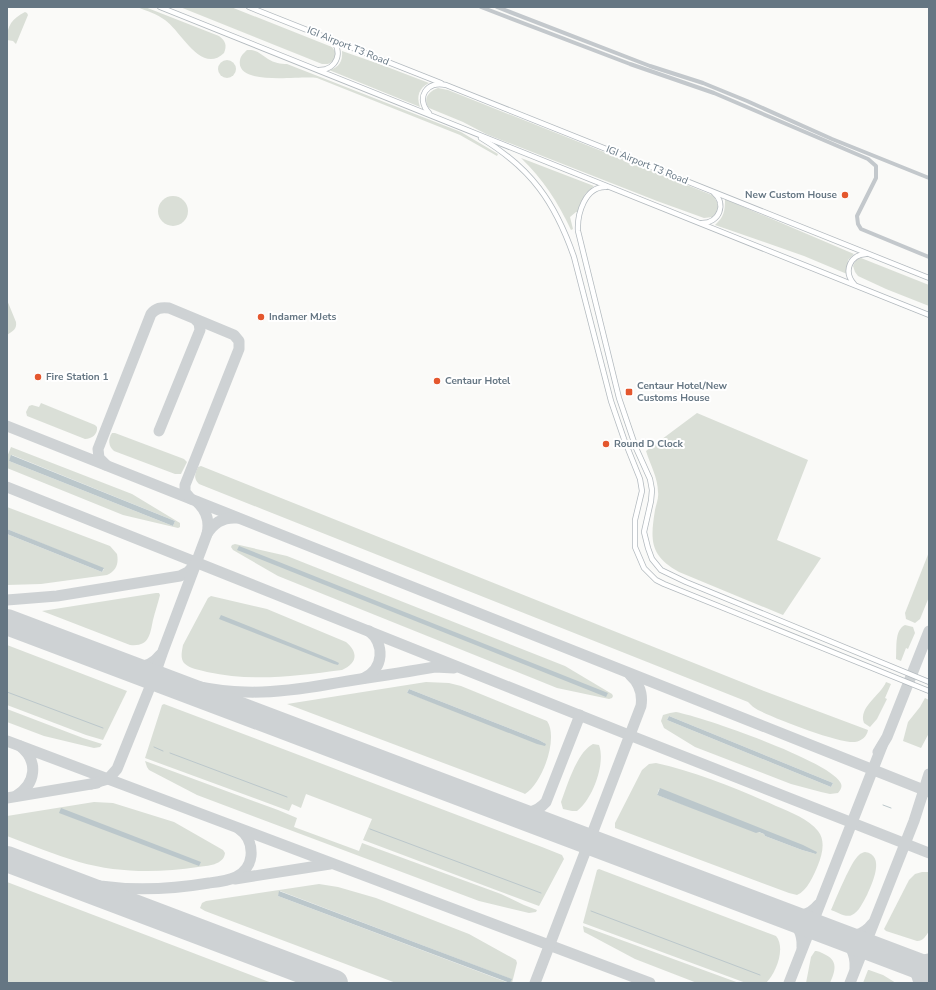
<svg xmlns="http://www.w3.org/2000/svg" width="936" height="990" font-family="'Nunito Sans',sans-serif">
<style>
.green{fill:#dadfd7;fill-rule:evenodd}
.water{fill:#bbc7cb}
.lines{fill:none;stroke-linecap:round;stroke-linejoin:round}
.stream{stroke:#bbc7cb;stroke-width:1}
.taxiway{stroke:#ced2d4;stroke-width:11}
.runway{stroke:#ced2d4;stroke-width:26}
.secondary-casing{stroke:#b3babf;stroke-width:6}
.tertiary{stroke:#c3c8cc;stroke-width:4}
.secondary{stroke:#fff;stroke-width:4.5}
.poi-dot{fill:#e4572e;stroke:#fff;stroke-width:1.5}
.labels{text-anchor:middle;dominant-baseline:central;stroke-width:4;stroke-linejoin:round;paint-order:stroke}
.street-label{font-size:10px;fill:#657683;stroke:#fff}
.poi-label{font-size:10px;font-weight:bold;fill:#657683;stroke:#fff;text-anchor:start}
</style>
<rect width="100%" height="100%" fill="#fafaf8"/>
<g class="green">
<path d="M137,7H145L219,36C226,41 227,46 224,53C201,75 181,31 165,20C157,14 147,11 137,7Z"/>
<polygon points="180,7 231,7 332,47 336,53 335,60 328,64 322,64"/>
<path d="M25,12L27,13L28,15L16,44L13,41L7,40C7,25 12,19 25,12Z"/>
<path d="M247,50C257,49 261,55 268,59C274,63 281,64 287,64L461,132L498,154L497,156L460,135L317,78C301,75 235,87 240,60C241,55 244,53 247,50Z"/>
<path d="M342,51L382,65L429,83C419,88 416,96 420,107L329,70C339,68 343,61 342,51Z"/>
<circle cx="227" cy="69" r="9"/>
<path d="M438,88L448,90L712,195C719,201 721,211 713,217L704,218L657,201L486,134L463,122L429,108C422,99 429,91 438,88Z"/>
<path d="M521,158L594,186L585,194L578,212H576L570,217L573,229L571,230C558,202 543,179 521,158Z"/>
<circle cx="173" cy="211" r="15"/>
<path d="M725,199L854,254L848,260L847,274L804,256L715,225C724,217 725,211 725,199Z"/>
<polygon points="861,258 929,285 929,306 886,289 858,276 855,272 853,266 856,260"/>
<path d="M7,300L16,322C17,329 13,331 7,335Z"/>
<path d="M41,403L95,425L97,427C98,434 92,439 85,439L27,416L26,412L29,406L32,405L39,407Z"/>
<path d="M697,413L808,460L777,540L821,558L783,615L679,572C650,556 650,541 655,510C656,505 659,498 658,492C658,478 650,464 646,451Z"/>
<path d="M112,433H115L184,459L187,462L181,474H175L114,451C108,446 108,439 112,433Z"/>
<path d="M11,447L132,494L180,523V527L178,528L123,515L7,468V457ZM12,455L175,521L173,526L9,461Z"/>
<path d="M201,466L759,689L868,730C867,736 862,741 855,742C837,743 776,719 758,710C754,708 751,705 748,702L199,484C193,478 195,474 198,467Z"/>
<path d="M7,507L110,546L117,554C119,564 116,571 107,575L41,584L7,585V534L102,572L104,569L7,529Z"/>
<polygon points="235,544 287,556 565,666 612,694 613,696 612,698 609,699 557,688 278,576 233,550 231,547 232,545"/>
<polygon points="929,552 929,597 920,619 915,623 906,619 905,613"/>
<path d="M156,593H159L160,595C158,603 155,612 153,620C150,635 149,647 130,645L42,611Z"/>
<path d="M211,596L267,609L346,642C358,652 358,663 342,670C296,676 253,682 207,672C200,670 190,669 184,663C180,658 182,651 183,645L208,598Z"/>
<path d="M905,625L913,627L915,633L908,649L906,648L901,661L896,659C897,649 894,630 905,625Z"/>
<polygon points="7,645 127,691 103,740 86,735 7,705"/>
<path d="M426,682L449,683L461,686L547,721C559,738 542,784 525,794L523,793L287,704ZM409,689L539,740L546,744L407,693Z"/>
<path d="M886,682L891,684L885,698L887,699L877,719L870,727L864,723C858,707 881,695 886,682Z"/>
<polygon points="925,698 929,700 929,733 921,748 903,741 908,722 920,707"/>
<polygon points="164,704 542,847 562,855 564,859 539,906 363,840 372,819 306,794 301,808 292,804 289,811 145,758 162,705"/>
<polygon points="7,709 83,738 102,744 100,747 94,748 44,736 7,722"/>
<path d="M676,712C703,717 827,760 840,782C843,786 841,789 838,793L830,794L821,792L791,784L695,747L664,728L661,721L663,715L670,713ZM669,716L833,783L831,787L667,720Z"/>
<path d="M593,744L599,745C606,764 592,800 577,811H572L563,809L561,802C567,786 577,752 593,744Z"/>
<polygon points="145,761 278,810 297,818 294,827 359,851 362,843 501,894 524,905 537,910 536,912 529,913 479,901 197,795 149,770 147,767"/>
<path d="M656,763C697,772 738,789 776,806C790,812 809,819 818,831C826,841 822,855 818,865C814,875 807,891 797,895L789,893L615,828V823L642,770L649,764ZM659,789L816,854L802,850L765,836L764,834L657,795Z"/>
<path d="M94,802L113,803L174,822L223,850L225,853C224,865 207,866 198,867C158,873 118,873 79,862C55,855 31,845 7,836V816Z"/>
<path d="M865,852C886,855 872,884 867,895C863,902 859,912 852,915C846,918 837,912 831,910C836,899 851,861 859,855C861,853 862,853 865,852Z"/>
<path d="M599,869L776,936C786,948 776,973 766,983H746L583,923L597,870Z"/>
<path d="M922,872H929V931C926,936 923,941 917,941L886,931L884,929L909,880L915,874Z"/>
<polygon points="7,882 272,983 7,983"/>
<polygon points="319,884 338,887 376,898 469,934 516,960 517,963 512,983 510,983 511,979 280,891 278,896 509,983 396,983 205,911 200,908 202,903 206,901"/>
<polygon points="583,926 739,983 697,983 635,959 588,934 584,932"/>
<path d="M815,951C819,951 820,952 824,954C838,960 836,970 830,983H806L811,957Z"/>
<polygon points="868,970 869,970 883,975 896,983 863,983"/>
</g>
<g class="water">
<polygon points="11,455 175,521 173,526 9,461"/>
<polygon points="7,529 104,568 102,572 7,534"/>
<polygon points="239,546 608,693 606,697 237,550"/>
<polygon points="221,615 335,661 339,663 338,665 334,664 219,619"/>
<polygon points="409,689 539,740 546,744 545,746 537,744 407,693"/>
<polygon points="669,716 833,783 831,787 667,720"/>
<polygon points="660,788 803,845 817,852 816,854 802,850 765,836 764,834 759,832 756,833 657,795"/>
<polygon points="61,808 201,862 199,866 59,813"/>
<polygon points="279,891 512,979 510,983 278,896"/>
</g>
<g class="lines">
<g class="stream">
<polyline points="7,692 103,728"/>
<polyline points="154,747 163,751"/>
<polyline points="170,753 287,797"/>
<polyline points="883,805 891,808"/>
<polyline points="370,829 541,893"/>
<polyline points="591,911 760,975"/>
</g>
<g class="taxiway">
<polyline points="7,426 929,792"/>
<polyline points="159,431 200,330 199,323 196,320"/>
<path d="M106,465L99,458L98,449L151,314C156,308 161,307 169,308L234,335L239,341V349L185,485V492L191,499"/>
<polyline points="7,487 629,735 929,853"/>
<path d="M197,502C207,511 210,521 207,534"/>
<polyline points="7,600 57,596 180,576 188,572 194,565"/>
<path d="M125,666C139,669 151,667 160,655"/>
<path d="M143,673C176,683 210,691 245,692C273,693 302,689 330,684C359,679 388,675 417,670L435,667L454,668"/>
<path d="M364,678C384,669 385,644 369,631"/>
<polyline points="7,741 650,983"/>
<polyline points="878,752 887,737 929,631"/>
<path d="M91,784L108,779L117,769L154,677L163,651L207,534C214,522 224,517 237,518"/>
<path d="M16,796C36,784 39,761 20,746"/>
<polyline points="7,798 97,783"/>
<path d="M512,812C526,814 536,813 546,802L580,715"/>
<path d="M32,869C54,875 77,882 100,886C136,891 173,889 209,883C218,882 228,881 236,877C244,873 250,865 251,856C252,845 248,835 239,829"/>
<polyline points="235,879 330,864"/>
<path d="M785,915C796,923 803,932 802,947"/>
<path d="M785,915C798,917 809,916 818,905"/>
<path d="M837,935C851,937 863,936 872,924"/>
<path d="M838,935C850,943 856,953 855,968"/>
<path d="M902,959C911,965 917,972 919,983"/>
<polyline points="905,961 915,962 929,959"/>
<path d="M535,983L641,706C643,693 639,683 630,675"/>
<polyline points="789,983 882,746"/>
<polyline points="850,983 914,821 929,774"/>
</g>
<g class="runway">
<polyline points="7,622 929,970"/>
<polyline points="7,859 335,983"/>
</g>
<defs>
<g id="secondary">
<polyline points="160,7 929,315"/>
<polyline points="249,7 441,83"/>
<path d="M319,70C337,70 344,51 331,39"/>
<path d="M429,113C415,98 427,80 446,85L929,278"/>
<path d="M481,138C531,168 555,202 574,257L611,401L624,439L640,479L642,491L635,520V547L644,568L656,580L664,584L929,691"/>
<path d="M606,187C585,186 577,214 578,231L619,398L636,448L650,479L652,490L651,501L644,532L648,548L652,559L661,570L686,582L929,682"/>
<path d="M702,223C719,223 727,204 714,193"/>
<path d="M854,284C843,271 850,255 866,254"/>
</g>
</defs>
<use href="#secondary" class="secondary-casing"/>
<g class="tertiary">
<polyline points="481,7 630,64 714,93 868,159 876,166 876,178 857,216 858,224 861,229 929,257"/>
<polyline points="497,7 650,66 703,83 747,101 832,139 929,178"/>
</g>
<use href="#secondary" class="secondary"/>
</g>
<g class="poi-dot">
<circle cx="845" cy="195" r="4"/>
<circle cx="261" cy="317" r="4"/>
<circle cx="38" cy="377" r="4"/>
<circle cx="437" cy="381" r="4"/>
<rect x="625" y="388" width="8" height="8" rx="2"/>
<circle cx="606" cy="444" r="4"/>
</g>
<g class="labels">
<g class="street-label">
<text transform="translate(348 46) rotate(22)">IGI Airport T3 Road</text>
<text transform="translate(647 165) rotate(22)">IGI Airport T3 Road</text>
</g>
<g class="poi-label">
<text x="837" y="195" text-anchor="end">New Custom House</text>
<text x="269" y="317">Indamer MJets</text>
<text x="46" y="377">Fire Station 1</text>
<text x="445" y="381">Centaur Hotel</text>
<text x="637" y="386">Centaur Hotel/New<tspan x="637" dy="12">Customs House</tspan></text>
<text x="614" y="444">Round D Clock</text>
</g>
</g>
<rect width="936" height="990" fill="none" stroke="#657683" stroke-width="16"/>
</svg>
